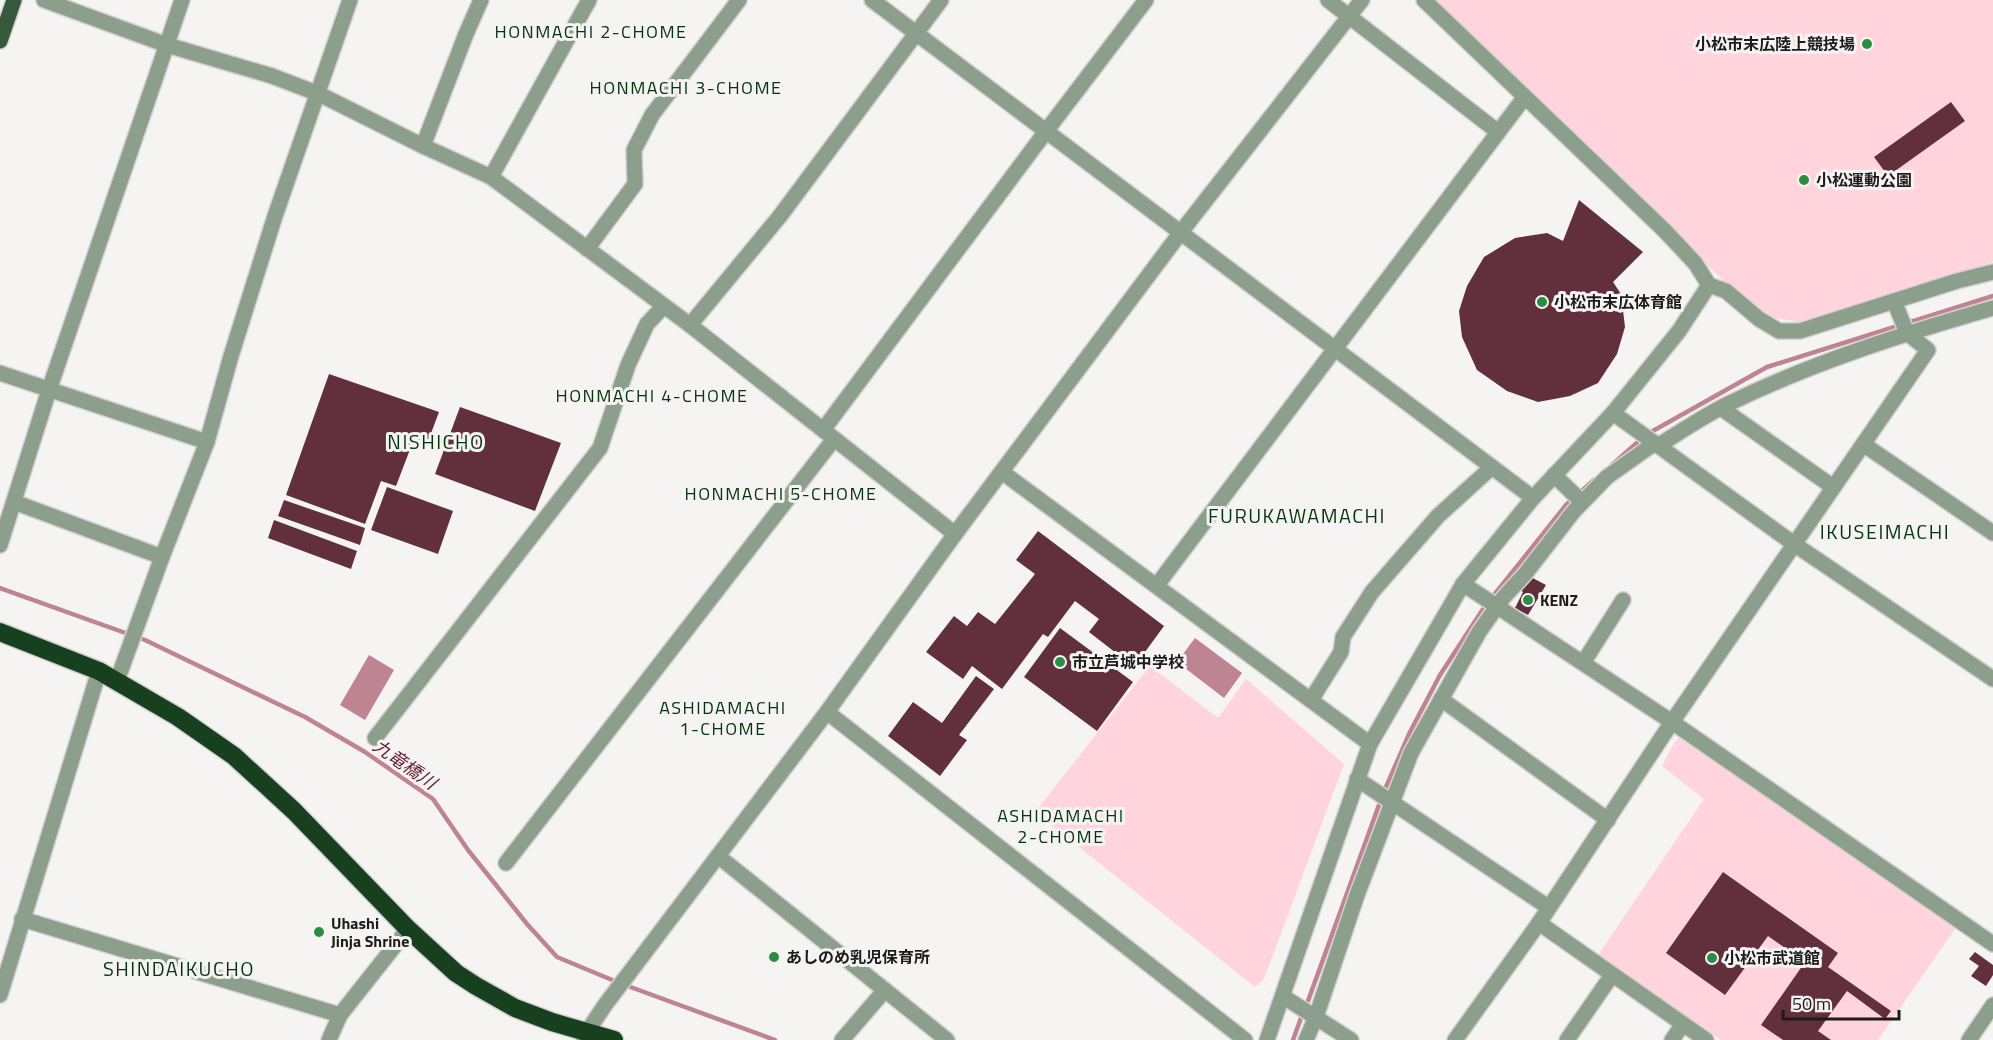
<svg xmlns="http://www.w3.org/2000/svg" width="1993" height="1040" font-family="'Titillium Web','Noto Sans JP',sans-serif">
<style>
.green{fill:#ffd4dc}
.water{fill:#bf8491}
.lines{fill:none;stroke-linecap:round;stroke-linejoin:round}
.stream{stroke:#bf8491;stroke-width:4.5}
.building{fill:#62303c}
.minor-casing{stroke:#d3d0d1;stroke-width:18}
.major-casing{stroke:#d3d0d1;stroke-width:18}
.highway-casing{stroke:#d3d0d1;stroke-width:21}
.minor{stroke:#8c9f8d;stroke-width:15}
.major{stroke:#37593b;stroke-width:15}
.highway{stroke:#17401f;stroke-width:18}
.poi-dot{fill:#2a8d41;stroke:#f6f3f3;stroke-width:2}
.labels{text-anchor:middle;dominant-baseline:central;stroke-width:6;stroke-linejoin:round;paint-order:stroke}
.poi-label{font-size:16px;font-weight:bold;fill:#1d1b1c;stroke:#f6f3f3;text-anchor:start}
.neighbourhood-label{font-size:18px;letter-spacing:1.5px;fill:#043511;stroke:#f6f3f3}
.water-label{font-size:18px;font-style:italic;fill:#631c32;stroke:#f6f3f3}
.quarter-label{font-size:20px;letter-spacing:1.5px;fill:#043511;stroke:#f6f3f3}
</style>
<rect width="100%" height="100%" fill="#f6f3f3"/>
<g class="green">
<polygon points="1424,0 1993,0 1993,262 1799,322 1763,316 1524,98"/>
<polygon points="1150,666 1218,718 1246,679 1344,764 1264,979 1255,987 1035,812"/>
<polygon points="1679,738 1957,926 1878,1040 1721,1040 1598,955 1704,799 1662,766 1674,743"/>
</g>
<g class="water">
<polygon points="1195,638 1242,673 1224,698 1177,662"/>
<polygon points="369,655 394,670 365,720 340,705"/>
</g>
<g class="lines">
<g class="stream">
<polyline points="1651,432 1767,367 1993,296"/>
<polyline points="1612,465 1639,441"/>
<polyline points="0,588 145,640 305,717 365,752 433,799 468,850 527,924 557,957 617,982"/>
<polyline points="1494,595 1566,505 1594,480"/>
<polyline points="1386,787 1410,732 1440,675 1485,606"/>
<polyline points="625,985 775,1040"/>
<polyline points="1308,1001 1379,805"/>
<polyline points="1293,1040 1301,1018"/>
</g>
</g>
<g class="building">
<polygon points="1951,102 1965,121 1888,176 1874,157"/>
<polygon points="1579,200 1643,252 1613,282 1621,294 1625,327 1617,354 1598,383 1570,396 1538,402 1507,391 1477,370 1462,337 1459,311 1467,286 1484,257 1515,238 1547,233 1563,241"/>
<polygon points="329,374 439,412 427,444 414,439 396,486 381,481 365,524 286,495"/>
<polygon points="460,407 561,443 535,511 435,474"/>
<polygon points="387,487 453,511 438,554 371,530"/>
<polygon points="284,500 365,528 360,545 278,516"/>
<polygon points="274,520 357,551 351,569 268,538"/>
<polygon points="1038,531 1164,626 1134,667 1089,632 1099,619 1075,601 1048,637 1043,634 1002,689 972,666 963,679 926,652 954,616 967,626 978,612 995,624 1035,574 1016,560"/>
<polygon points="1525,574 1546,585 1528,615 1515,608 1523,592 1517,587"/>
<polygon points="1060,628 1133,682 1097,731 1024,677"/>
<polygon points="976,676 994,689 959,735 967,740 940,776 888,736 913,702 942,723"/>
<polygon points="1723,872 1838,953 1828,967 1891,1011 1885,1019 1847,991 1818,1031 1831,1040 1783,1040 1761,1025 1805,962 1768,936 1725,995 1666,953"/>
<polygon points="1975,952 1993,965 1993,975 1986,986 1971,976 1979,966 1969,959"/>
</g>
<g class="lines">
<defs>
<g id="minor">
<polyline points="44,0 167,45 272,76 319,94 423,146 491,177 690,325 955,534"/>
<polyline points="872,0 1533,498"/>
<polyline points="1328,0 1498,132"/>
<polyline points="1424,0 1665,231 1695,263 1709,285 1726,291 1759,319 1779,331 1800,331 1957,281 1993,272"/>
<polyline points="423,146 466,34 481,0"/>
<polyline points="491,177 589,0"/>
<polyline points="587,249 635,184 634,150 652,115 739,0"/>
<polyline points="690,325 780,216 941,0"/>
<polyline points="0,373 207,442"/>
<polyline points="1721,408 1833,487"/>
<polyline points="1613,413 1794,544 1993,679"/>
<polyline points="823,430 1047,130 1146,0"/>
<polyline points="1863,444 1993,533"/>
<path d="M1659,445C1682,431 1705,415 1730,403C1814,362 1903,334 1993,308"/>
<polyline points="1002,472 1370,744"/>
<polyline points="1554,475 1582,502"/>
<polyline points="14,502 162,557"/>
<polyline points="0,545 49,390 182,0"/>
<polyline points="1463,584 1672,722 1993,944"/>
<polyline points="1157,585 1524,98"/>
<polyline points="1583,663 1623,600"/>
<polyline points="117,681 162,557 207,442 231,356 275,216 350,0"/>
<polyline points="1441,699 1608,820"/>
<polyline points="1311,700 1341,652 1343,637 1372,592 1438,516 1492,467"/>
<polyline points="827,712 1245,1040"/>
<polyline points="375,738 600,448 628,365 647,324 663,307"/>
<polyline points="1357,779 1548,907"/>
<polyline points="718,856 947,1040"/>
<polyline points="506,863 834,439"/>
<polyline points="22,919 340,1015"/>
<polyline points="1539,923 1706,1040"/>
<polyline points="0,995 99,671"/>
<polyline points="1284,997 1351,1040"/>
<polyline points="329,1040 340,1015 408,929"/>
<polyline points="584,1040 587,1032 605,1005 827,712 955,534 1181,232 1362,0"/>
<polyline points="842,1040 885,990"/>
<polyline points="1267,1040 1370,744 1463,584 1533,498 1613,413 1679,331 1709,285"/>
<polyline points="1306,1040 1316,1017 1357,895 1411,753 1479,632 1503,598 1525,574 1574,511 1607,477 1655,443"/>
<polyline points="1455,1040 1539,923 1672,722 1928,350 1907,333 1894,301"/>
<polyline points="1567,1040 1612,975"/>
<polyline points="1672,1040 1683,1024"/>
<polyline points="1969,1040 1993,1005"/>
</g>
<polyline id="major" points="0,41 14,0"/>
<polyline id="highway" points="0,632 99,671 178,717 234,756 294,811 408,929 456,973 476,986 515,1008 552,1022 614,1040"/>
</defs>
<use href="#minor" class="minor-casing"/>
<use href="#major" class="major-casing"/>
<use href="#highway" class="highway-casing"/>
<use href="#minor" class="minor"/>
<use href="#major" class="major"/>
<use href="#highway" class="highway"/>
</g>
<g class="poi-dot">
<circle cx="1867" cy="44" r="6"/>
<circle cx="1804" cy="180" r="6"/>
<circle cx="1542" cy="302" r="6"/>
<circle cx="1528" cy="600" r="6"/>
<circle cx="1060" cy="662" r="6"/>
<circle cx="319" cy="932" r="6"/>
<circle cx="774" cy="957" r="6"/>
<circle cx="1712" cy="958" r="6"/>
</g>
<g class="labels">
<g class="poi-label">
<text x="1855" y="44" text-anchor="end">小松市末広陸上競技場</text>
<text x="1816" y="180">小松運動公園</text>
<text x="1554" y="302">小松市末広体育館</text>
<text x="1540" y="600">KENZ</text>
<text x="1072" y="662">市立芦城中学校</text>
<text x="331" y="923">Uhashi<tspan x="331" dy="18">Jinja Shrine</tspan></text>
<text x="786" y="957">あしのめ乳児保育所</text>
<text x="1724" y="958">小松市武道館</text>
</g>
<g class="neighbourhood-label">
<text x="591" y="31">HONMACHI 2-CHOME</text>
<text x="686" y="87">HONMACHI 3-CHOME</text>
<text x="652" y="395">HONMACHI 4-CHOME</text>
<text x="781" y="493">HONMACHI 5-CHOME</text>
<text x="723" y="707">ASHIDAMACHI<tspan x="723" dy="21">1-CHOME</tspan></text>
<text x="1061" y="815">ASHIDAMACHI<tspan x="1061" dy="21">2-CHOME</tspan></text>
</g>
<g class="water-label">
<text transform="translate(405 764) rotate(35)">九竜橋川</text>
</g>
<g class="quarter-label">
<text x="436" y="441">NISHICHO</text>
<text x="1297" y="515">FURUKAWAMACHI</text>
<text x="1885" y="531">IKUSEIMACHI</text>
<text x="179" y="968">SHINDAIKUCHO</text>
</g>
</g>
<path d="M1783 1010v9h116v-9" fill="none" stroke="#1d1b1c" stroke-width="3"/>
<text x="1792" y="1010" font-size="18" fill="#1d1b1c" stroke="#f6f3f3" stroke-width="4.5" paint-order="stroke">50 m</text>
</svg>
